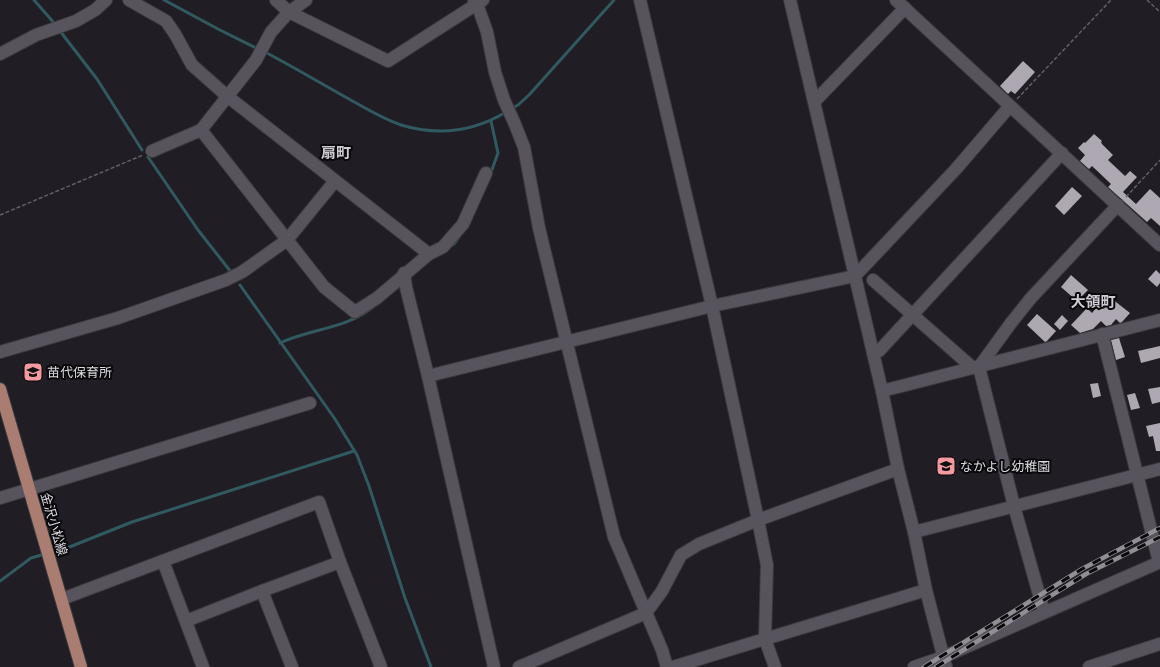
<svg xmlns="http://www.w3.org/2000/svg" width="1160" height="667" font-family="Helvetica,'Noto Sans JP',sans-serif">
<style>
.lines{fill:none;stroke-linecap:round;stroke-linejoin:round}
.stream{stroke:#305a5f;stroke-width:3}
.building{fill:#ada8b2}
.minor-casing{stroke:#3c3a3f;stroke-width:14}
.major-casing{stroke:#3c3a3f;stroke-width:14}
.path{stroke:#625f65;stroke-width:1.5;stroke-dasharray:4 2;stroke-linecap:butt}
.minor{stroke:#58545d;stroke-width:12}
.major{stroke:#a97d71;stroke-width:12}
.rail-casing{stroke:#918f95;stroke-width:4.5}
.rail{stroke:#09080b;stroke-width:3;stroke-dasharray:9;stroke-linecap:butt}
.labels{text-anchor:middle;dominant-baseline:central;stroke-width:4;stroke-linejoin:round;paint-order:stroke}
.poi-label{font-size:13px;fill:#dcdadf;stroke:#09080b;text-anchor:start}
.street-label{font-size:13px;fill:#dcdadf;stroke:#09080b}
.quarter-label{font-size:15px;font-weight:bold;fill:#d0cad4;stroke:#09080b}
</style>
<rect width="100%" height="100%" fill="#201d24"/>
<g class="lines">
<g class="stream">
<polyline points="34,0 55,24"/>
<polyline points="164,0 218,29 258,49"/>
<polyline points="60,31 97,79 142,150"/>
<path d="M263,51C292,66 320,83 349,99C365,108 383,119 401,125C438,136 473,132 506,112"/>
<polyline points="511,109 518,105 529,95 614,0"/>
<polyline points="148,157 198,230 231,272"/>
<polyline points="490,175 498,153 491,121"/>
<polyline points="451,246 455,243 459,237"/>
<polyline points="240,285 335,419 357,455 369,486 405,598 431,667"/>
<path d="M280,343C310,329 348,328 373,307"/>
<polyline points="51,553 62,550 132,522 354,451"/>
<polyline points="0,581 31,558 45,554"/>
</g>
</g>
<g class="building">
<polygon points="1023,61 1035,72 1015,94 1011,91 1008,94 1000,86"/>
<polygon points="1094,134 1102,141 1101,142 1102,144 1113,155 1108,160 1125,176 1130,171 1137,177 1123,192 1136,204 1150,189 1160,198 1160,226 1151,218 1147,222 1108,187 1111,184 1092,166 1089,169 1080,161 1085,155 1078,148 1084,142 1085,143"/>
<polygon points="1072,187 1082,196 1064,215 1055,206"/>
<polygon points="1156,270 1160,274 1160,283 1157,287 1148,279"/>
<polygon points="1071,275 1088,290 1077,301 1061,287"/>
<polygon points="1107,295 1130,313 1122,322 1120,323 1116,319 1111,325 1106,326 1101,321 1093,329 1080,333 1071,325 1087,308 1092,313"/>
<polygon points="1037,314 1056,331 1047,341 1045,342 1027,325"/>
<polygon points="1062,315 1068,321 1060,330 1054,324"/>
<polygon points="1119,338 1125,357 1116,360 1111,340"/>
<polygon points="1160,346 1160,358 1141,363 1138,351"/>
<polygon points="1098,383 1101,396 1093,398 1090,384"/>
<polygon points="1160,387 1160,402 1152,404 1148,389"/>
<polygon points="1135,393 1140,408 1131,410 1127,395"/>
<polygon points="1160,423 1160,451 1156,451 1153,436 1149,437 1146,426"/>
</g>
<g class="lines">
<defs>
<g id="minor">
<polyline points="129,0 166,21 175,34 192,65 227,96 429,254"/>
<polyline points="276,0 289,12 388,61 483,0"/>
<polyline points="474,0 477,4 487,32 495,72 504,100 514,122 524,147 539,228 614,537 662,650 667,667"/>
<polyline points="640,0 712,306 758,520 767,565 765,639 775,667"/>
<polyline points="790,0 882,391 898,469 914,532 926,590 946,667"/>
<polyline points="896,0 1160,245"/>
<polyline points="0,54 36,35 76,21 95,10 106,0"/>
<polyline points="815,101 905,8"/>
<polyline points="201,130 324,287 355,312 377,298 429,254 443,247 463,224 486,173"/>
<polyline points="152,151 201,130 256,60 271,32 289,12 306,0"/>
<polyline points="404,273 406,287 428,376 494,667"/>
<polyline points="873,280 973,368"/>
<polyline points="1102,334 1159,562"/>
<polyline points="0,352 118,318 226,280 242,272 287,240 335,181"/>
<polyline points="873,352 879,351 1062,153"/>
<polyline points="428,376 712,306 855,276 956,169 1010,106"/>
<polyline points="882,391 1160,320"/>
<polyline points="0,498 310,403"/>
<polyline points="914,532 1160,469"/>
<polyline points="163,561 203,667"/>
<polyline points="262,591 292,667"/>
<polyline points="62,599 319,502 340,562 381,667"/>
<polyline points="1044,612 1014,506 979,367 1011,323 1031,298 1118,205"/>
<polyline points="186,621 262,591 340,562"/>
<polyline points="519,667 646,613 662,591 681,555 699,544 758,520 898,469"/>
<polyline points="673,667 926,590"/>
<polyline points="914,667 943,657 1160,562"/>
<polyline points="1089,667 1160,644"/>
</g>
<polyline id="major" points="0,389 81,667"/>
</defs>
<use href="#minor" class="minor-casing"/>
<use href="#major" class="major-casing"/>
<g class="path">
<polyline points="1147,0 1160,12"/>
<polyline points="1017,99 1111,0"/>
<polyline points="1126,197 1160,160"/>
<polyline points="0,215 143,155"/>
</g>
<use href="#minor" class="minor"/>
<use href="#major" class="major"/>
<defs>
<g id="rail">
<polyline points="924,667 1082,569 1160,528"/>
<polyline points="936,667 1086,574 1160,537"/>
</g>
</defs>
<use href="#rail" class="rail-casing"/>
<use href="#rail" class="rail"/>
</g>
<defs>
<symbol id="school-square" viewBox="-11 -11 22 22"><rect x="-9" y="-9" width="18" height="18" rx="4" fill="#f49aa0" stroke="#09080b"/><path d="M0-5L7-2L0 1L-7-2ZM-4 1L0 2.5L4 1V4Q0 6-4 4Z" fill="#111"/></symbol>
</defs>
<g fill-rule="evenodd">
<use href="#school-square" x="22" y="361" width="22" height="22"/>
<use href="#school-square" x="935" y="455" width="22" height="22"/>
</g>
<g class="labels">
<g class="poi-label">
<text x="47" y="372">苗代保育所</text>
<text x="960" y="466">なかよし幼稚園</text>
</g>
<g class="street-label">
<text transform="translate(54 524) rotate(74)">金沢小松線</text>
</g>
<g class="quarter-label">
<text x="336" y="152">扇町</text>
<text x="1093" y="301">大領町</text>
</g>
</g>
</svg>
